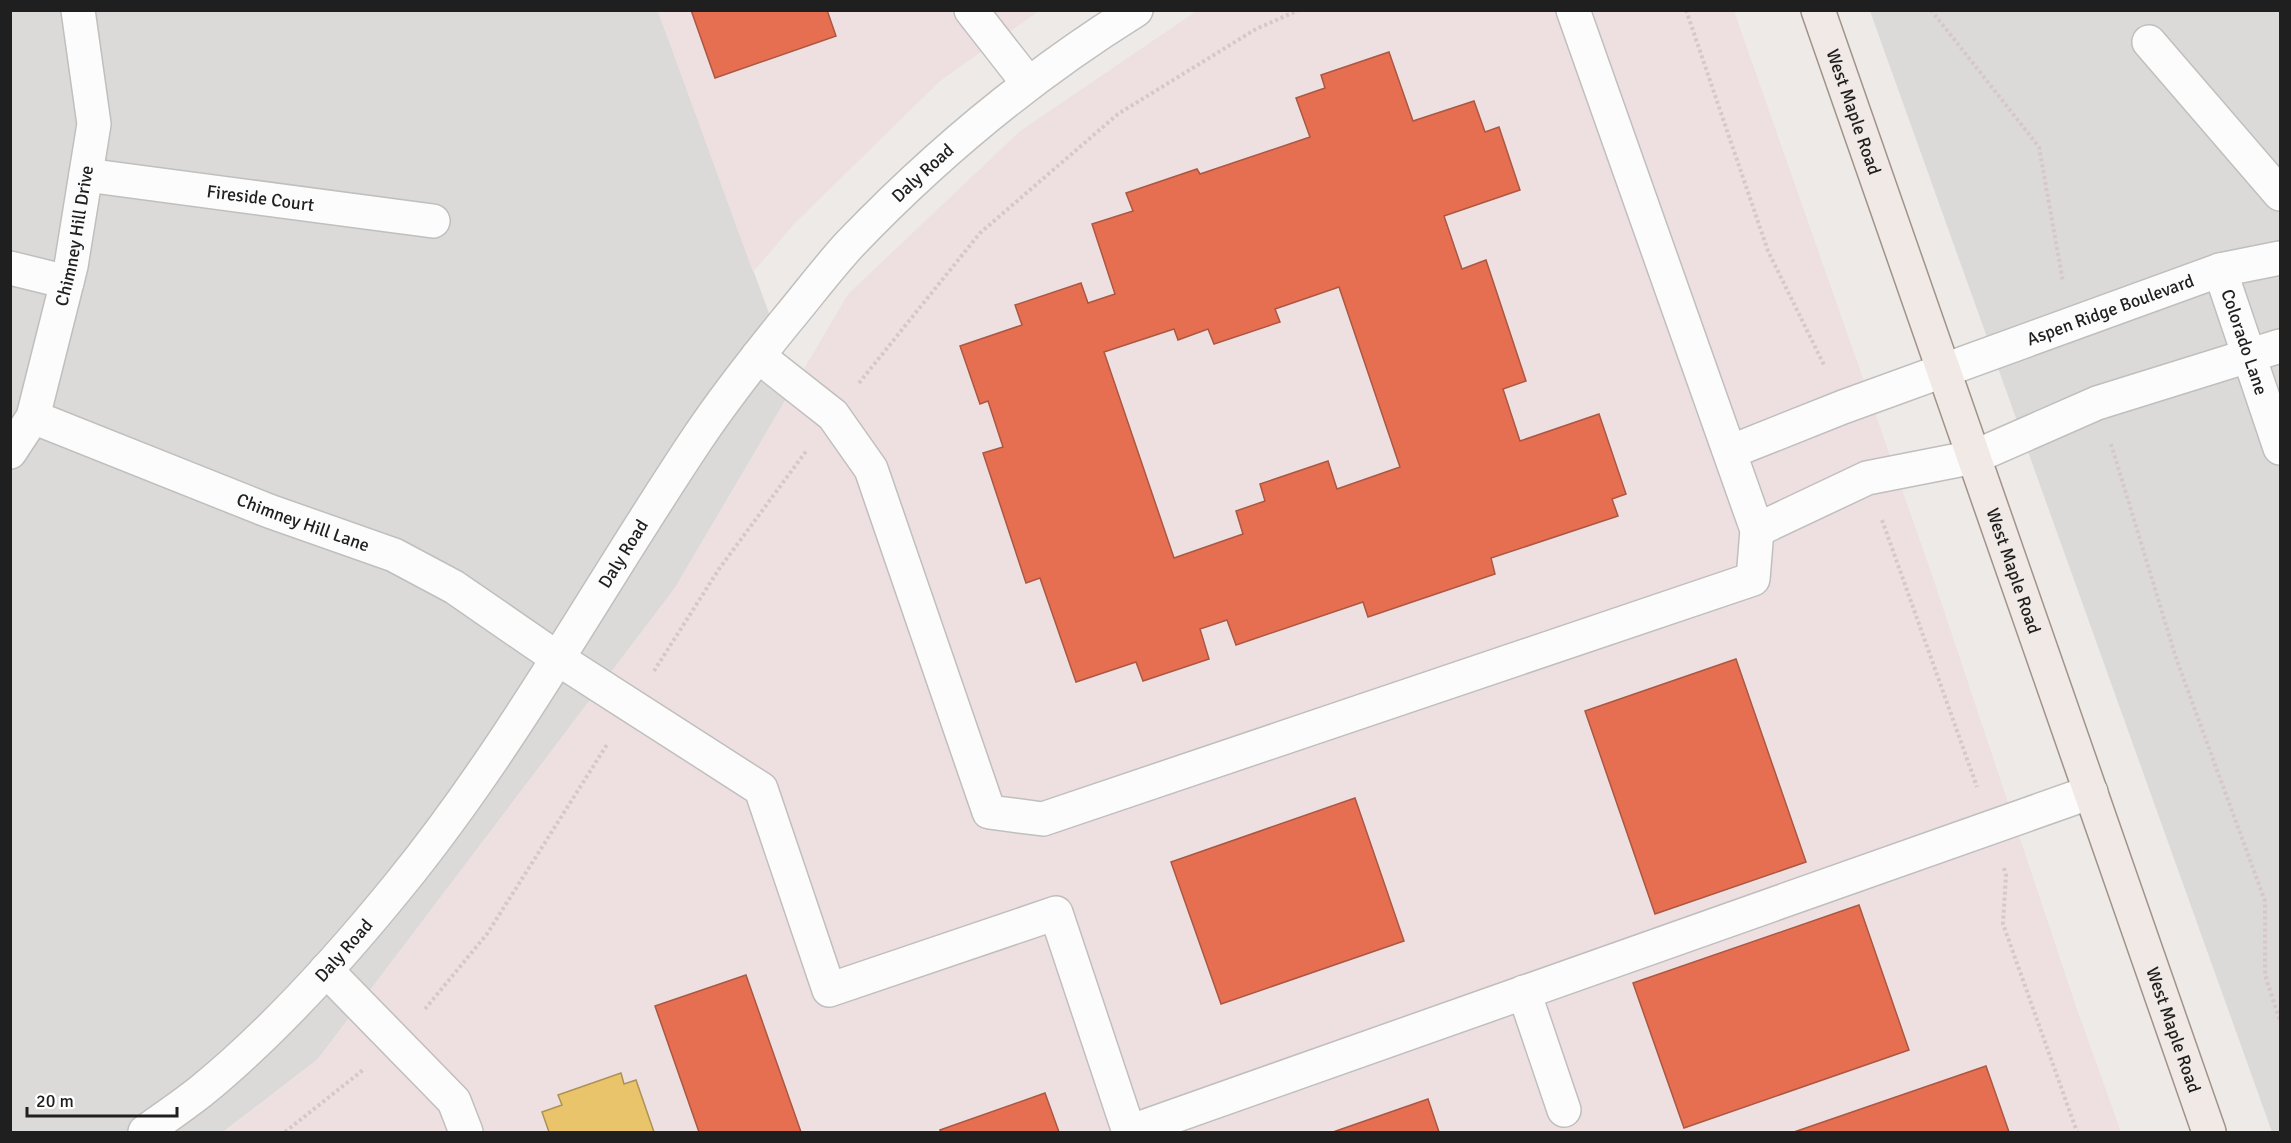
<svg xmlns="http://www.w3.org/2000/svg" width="2291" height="1143" font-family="Signika,sans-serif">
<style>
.residential{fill:#dcdad9}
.commercial{fill:#eee0e1}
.homes{fill:#e9c46a;stroke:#ac9254;stroke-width:1.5}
.shops{fill:#e76f51;stroke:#ab5742;stroke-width:1.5;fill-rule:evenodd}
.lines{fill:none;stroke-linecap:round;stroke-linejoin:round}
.minor-casing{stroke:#c0bfbe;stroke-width:36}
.major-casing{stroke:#a19387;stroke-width:36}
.path{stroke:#d6c8c9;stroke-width:4;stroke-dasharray:3 3;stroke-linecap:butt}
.minor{stroke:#fcfcfc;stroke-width:33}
.major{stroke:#f0e9e6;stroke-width:33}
.labels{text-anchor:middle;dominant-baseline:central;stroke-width:6;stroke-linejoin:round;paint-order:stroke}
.street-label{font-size:18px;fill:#1f1f1f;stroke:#fff}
</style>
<rect width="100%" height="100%" fill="#edeae8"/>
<g class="residential">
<polygon points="10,11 658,11 795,384 675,588 318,1059 223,1132 11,1132"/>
<polygon points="1870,11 2280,11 2280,1132 2272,1132"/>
</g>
<g class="commercial">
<polygon points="1198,10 1734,11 1931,572 2079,1015 2121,1132 224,1132 318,1059 675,588 848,294 1020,131"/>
<polygon points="658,11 1039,11 940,81 794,224 753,272"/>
</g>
<polygon class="homes" points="621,1073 624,1084 636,1080 654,1132 549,1132 542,1112 562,1105 558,1095"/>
<g class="shops">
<polygon points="691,10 827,10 836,36 715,78"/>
<path d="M1389,52L1413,121L1474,101L1485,132L1499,127L1520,190L1444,216L1462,269L1486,260L1526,381L1503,389L1520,441L1599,414L1626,494L1612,499L1618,516L1491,558L1495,574L1368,617L1363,602L1236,645L1227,620L1200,629L1209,659L1143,681L1136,662L1076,682L1040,578L1026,583L983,453L1003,447L988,401L980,404L960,346L1022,325L1015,305L1081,283L1088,303L1115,294L1092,224L1133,211L1126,193L1197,169L1200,174L1310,137L1296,98L1325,88L1321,75ZM1339,287L1400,467L1337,489L1328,461L1260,484L1265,501L1236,511L1243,534L1174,558L1104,352L1174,329L1178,340L1208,329L1214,344L1280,322L1275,309Z"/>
<polygon points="1736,659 1806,862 1655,914 1585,711"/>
<polygon points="1355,798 1404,941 1221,1004 1171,862"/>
<polygon points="1859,905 1909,1050 1684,1128 1633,983"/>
<polygon points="746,975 801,1132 699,1132 655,1006"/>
<polygon points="1986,1066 2009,1132 1794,1132"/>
<polygon points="1045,1093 1059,1132 941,1132 940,1130"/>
<polygon points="1428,1099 1439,1132 1333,1132"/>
</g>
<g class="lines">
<defs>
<g id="minor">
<polyline points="971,10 1028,83"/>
<polyline points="2149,42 2280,194"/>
<path id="s1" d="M86,175L433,221"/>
<polyline points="10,268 67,282"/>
<path id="s2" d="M2220,270L2280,448"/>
<polyline points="758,356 833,415 871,469 989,812 1043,819 1753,579 1757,530 1573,10"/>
<path id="s3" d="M33,417L269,511L394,555L454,587L557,658L761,789L829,990L1056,913L1129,1132L2091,792"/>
<path id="s4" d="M10,452L33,417L71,266L89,155L94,124L78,10"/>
<path id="s5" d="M1730,452L1843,407L2220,270L2280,258"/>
<polyline points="1757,530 1867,478 1974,457 2097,403 2280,346"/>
<polyline points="326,970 454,1101 466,1132"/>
<polyline points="1524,992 1564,1110"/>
<path id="s6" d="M145,1132C163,1119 182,1106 200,1092C274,1032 340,958 400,884C513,745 599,585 699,436C726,396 756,358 786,321C807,296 827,269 849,245C935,155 1030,76 1136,10"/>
</g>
<g id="major">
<path id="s7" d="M1818,10L2209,1132"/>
</g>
</defs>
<use href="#minor" class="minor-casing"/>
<use href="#major" class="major-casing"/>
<g class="path">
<polyline points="1686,10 1768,251 1825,367"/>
<polyline points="1931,10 2039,147 2063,282"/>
<polyline points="859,383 980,233 1118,114 1256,29 1299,10"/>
<polyline points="2111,444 2176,658 2265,901 2265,975 2280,1021"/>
<polyline points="1882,520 1977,787"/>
<polyline points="654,671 719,569 807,450"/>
<polyline points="2004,868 2006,875 2003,924 2077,1132"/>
<polyline points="425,1009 487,934 608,743"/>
<polyline points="285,1132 363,1070"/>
</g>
<use href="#minor" class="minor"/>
<use href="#major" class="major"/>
</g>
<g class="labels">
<g class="street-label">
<text stroke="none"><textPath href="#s7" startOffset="108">West Maple Road</textPath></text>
<text stroke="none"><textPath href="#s6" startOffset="1242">Daly Road</textPath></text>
<text stroke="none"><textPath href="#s1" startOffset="176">Fireside Court</textPath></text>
<text stroke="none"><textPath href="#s4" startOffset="228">Chimney Hill Drive</textPath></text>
<text stroke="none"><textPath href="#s5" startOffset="406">Aspen Ridge Boulevard</textPath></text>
<text stroke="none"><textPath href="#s2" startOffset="76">Colorado Lane</textPath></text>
<text stroke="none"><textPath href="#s3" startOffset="290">Chimney Hill Lane</textPath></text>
<text stroke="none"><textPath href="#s6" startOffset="756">Daly Road</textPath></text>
<text stroke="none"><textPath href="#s7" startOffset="594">West Maple Road</textPath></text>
<text stroke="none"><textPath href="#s6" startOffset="270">Daly Road</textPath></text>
<text stroke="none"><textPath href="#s7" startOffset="1080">West Maple Road</textPath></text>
</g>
</g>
<rect width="2291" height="1143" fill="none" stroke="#1f1f1f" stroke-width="24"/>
<path d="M27 1107v9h150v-9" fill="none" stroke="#1f1f1f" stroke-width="3"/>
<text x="36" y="1107" font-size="18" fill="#1f1f1f" stroke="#ffffff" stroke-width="4.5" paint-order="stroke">20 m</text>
</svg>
